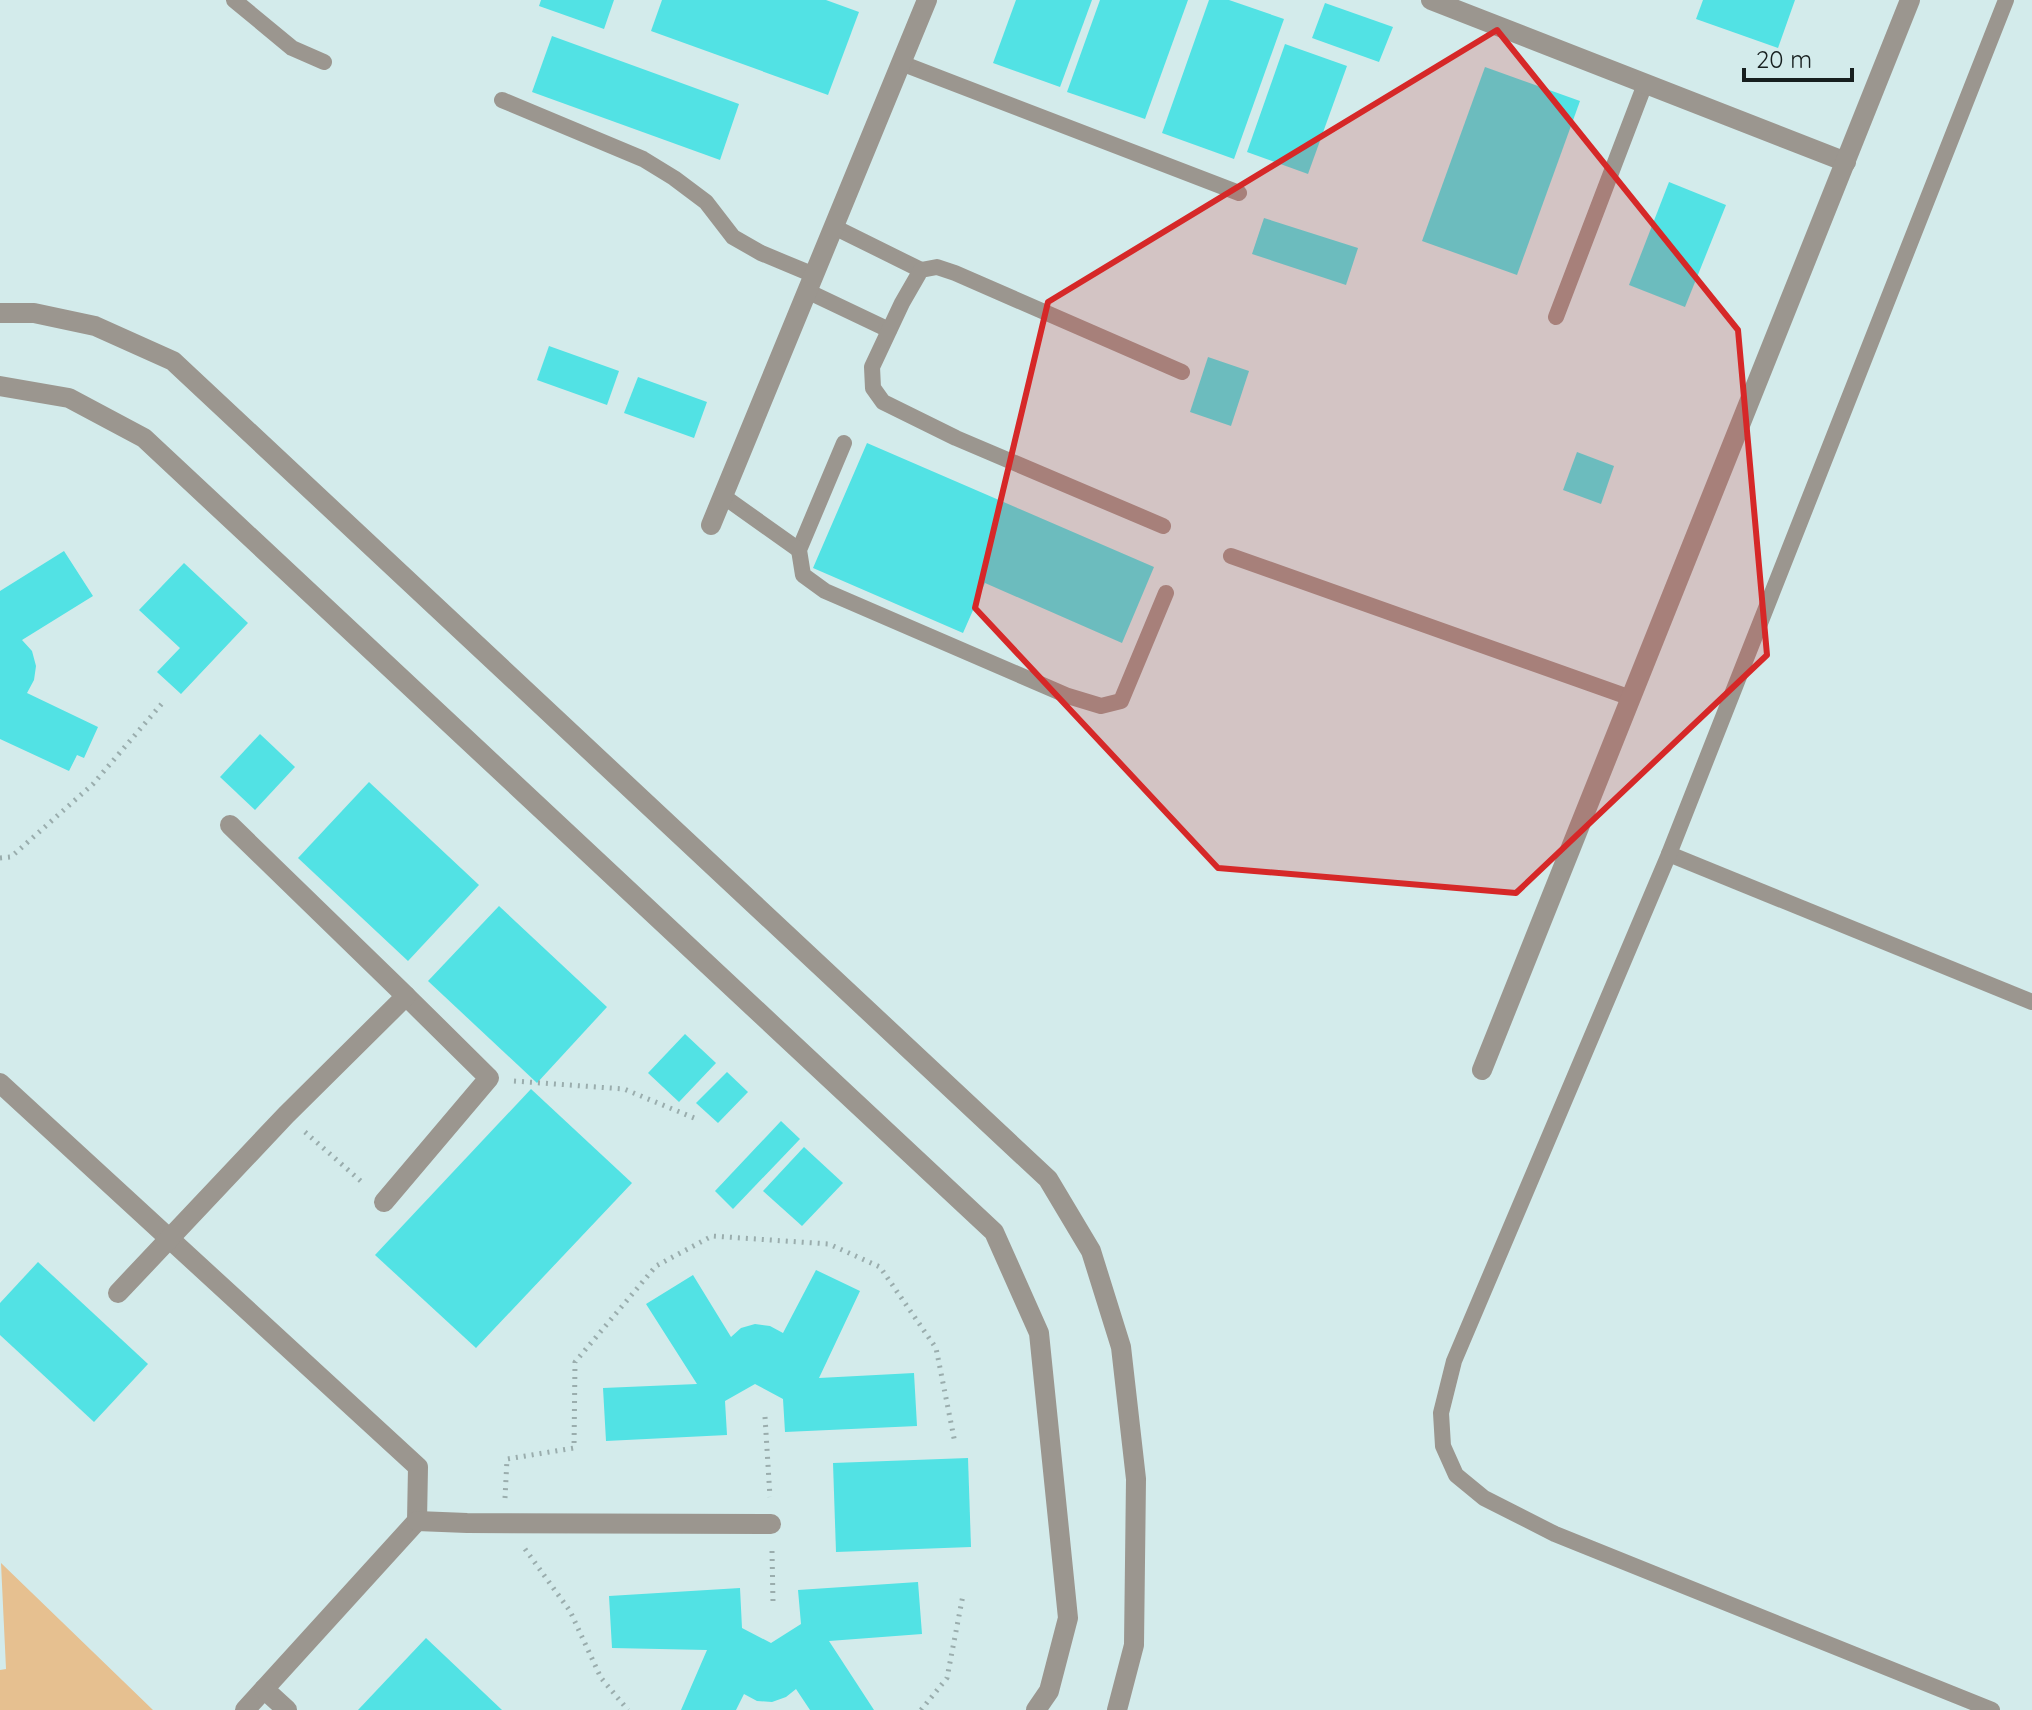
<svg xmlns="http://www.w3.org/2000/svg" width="2032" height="1710" font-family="Quicksand,sans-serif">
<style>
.green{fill:#e6c090}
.building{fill:#52e2e4}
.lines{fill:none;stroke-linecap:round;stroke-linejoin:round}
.path{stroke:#9aadad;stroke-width:5;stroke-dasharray:2 6;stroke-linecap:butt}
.lane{stroke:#9b968f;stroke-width:16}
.street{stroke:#9b968f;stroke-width:20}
.marked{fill:#d62828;fill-opacity:0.2;stroke:#d62828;stroke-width:6;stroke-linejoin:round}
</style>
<rect width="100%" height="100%" fill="#d3ebeb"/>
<polygon class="green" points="1,1563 153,1710 0,1710 0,1670 6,1669"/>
<g class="building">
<polygon points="541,0 614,0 604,29 539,6"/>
<polygon points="662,0 826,0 859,12 828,95 651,31"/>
<polygon points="1016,0 1092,0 1060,87 993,63"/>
<polygon points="1100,0 1188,0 1145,119 1067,92"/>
<polygon points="1209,0 1229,0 1284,19 1234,159 1162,133"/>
<polygon points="1703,0 1795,0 1778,48 1696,19"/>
<polygon points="1325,3 1393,27 1379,62 1312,38"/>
<polygon points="552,36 739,104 720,160 532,92"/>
<polygon points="1285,44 1347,66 1308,174 1247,152"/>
<polygon points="1485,67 1580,101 1517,275 1422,241"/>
<polygon points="1669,182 1726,205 1685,307 1629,285"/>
<polygon points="1264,218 1358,248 1346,285 1252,254"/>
<polygon points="549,346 619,371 607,405 537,380"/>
<polygon points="1208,357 1249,371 1231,426 1190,412"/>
<polygon points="638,377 707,402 694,438 624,413"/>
<polygon points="867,443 1154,567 1122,643 985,583 963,633 813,568"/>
<polygon points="1577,452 1614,466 1601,504 1563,490"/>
<polygon points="64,551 93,596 22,640 32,651 36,666 34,680 27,693 98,727 84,758 77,755 69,771 0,739 0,591"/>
<polygon points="184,563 248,623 181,694 157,672 180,648 139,610"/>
<polygon points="260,734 295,767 255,810 220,777"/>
<polygon points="369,782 479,885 408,961 298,858"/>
<polygon points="499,906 607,1007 537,1083 428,981"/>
<polygon points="685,1034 716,1063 679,1102 648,1073"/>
<polygon points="727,1072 748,1092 718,1123 696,1103"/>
<polygon points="531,1089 632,1183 476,1348 375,1255"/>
<polygon points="781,1121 800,1139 733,1209 715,1191"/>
<polygon points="804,1147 843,1183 802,1226 763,1191"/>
<polygon points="38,1262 148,1364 94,1422 0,1335 0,1303"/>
<polygon points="816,1270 860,1291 819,1378 914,1373 917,1426 785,1432 783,1399 755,1384 725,1401 727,1435 606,1441 603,1388 697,1384 646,1304 693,1275 731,1337 741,1328 755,1324 770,1326 783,1333"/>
<polygon points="968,1458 971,1547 836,1552 833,1463"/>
<polygon points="918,1582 922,1634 829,1641 874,1710 810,1710 796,1689 786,1697 772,1702 757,1701 744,1694 736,1710 681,1710 707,1650 612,1648 609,1596 740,1588 742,1628 771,1643 801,1624 798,1590"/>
<polygon points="426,1638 502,1710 358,1710"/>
</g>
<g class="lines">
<g class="path">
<polyline points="0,858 11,857 93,784 165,700"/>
<polyline points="514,1081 624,1089 699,1120"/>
<polyline points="305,1132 363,1183"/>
<polyline points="765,1417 770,1497"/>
<polyline points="505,1498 507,1459 574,1448 575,1362 656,1266 712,1236 829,1244 880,1267 936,1348 955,1443"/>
<polyline points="525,1549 570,1611 601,1678 628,1710"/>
<polyline points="772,1551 773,1602"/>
<polyline points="921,1710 947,1678 963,1595"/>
</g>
<g class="lane">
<polyline points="234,0 292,48 324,62"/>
<polyline points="901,63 1239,193"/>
<polyline points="502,100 643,159 674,178 706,202 733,237 761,253 814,275"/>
<polyline points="834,227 921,270"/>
<polyline points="807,291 889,330"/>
<polyline points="1556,317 1645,84"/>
<polyline points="844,443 799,550 803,575 825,591 1068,696 1101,706 1121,701 1166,593"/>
<polyline points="723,496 799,550"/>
<polyline points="1163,526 956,438 883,402 873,388 872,367 902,303 921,270 937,267 955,273 1182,372"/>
<polyline points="1231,556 1631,698"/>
<polyline points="1669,854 2032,1002"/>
<polyline points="1992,1710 1555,1534 1484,1498 1456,1475 1443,1446 1441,1413 1454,1361 1669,854 2006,0"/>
</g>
<g class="street">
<polyline points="1431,0 1846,162"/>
<polyline points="0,313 34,313 95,326 173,361 1048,1179 1091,1251 1121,1347 1136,1479 1134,1645 1117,1710"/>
<polyline points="0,386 69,398 144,438 994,1232 1039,1333 1068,1618 1049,1691 1036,1710"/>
<polyline points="711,525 927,0"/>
<polyline points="1482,1070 1910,0"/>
<polyline points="0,1083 418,1467 417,1521 245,1710"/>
<polyline points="384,1202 489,1078 406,996"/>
<polyline points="118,1293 286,1115 406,996 230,825"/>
<polyline points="417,1521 467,1523 771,1524"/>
<polyline points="264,1689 287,1710"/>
</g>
</g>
<path class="marked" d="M1497,30L1738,330L1767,655L1516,893L1218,868L975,608L1048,302Z"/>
<path d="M1744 68v12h108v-12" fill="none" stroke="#171f1f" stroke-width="4"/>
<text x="1756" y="68" font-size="24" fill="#171f1f" stroke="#d3ebeb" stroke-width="6" paint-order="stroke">20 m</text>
</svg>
